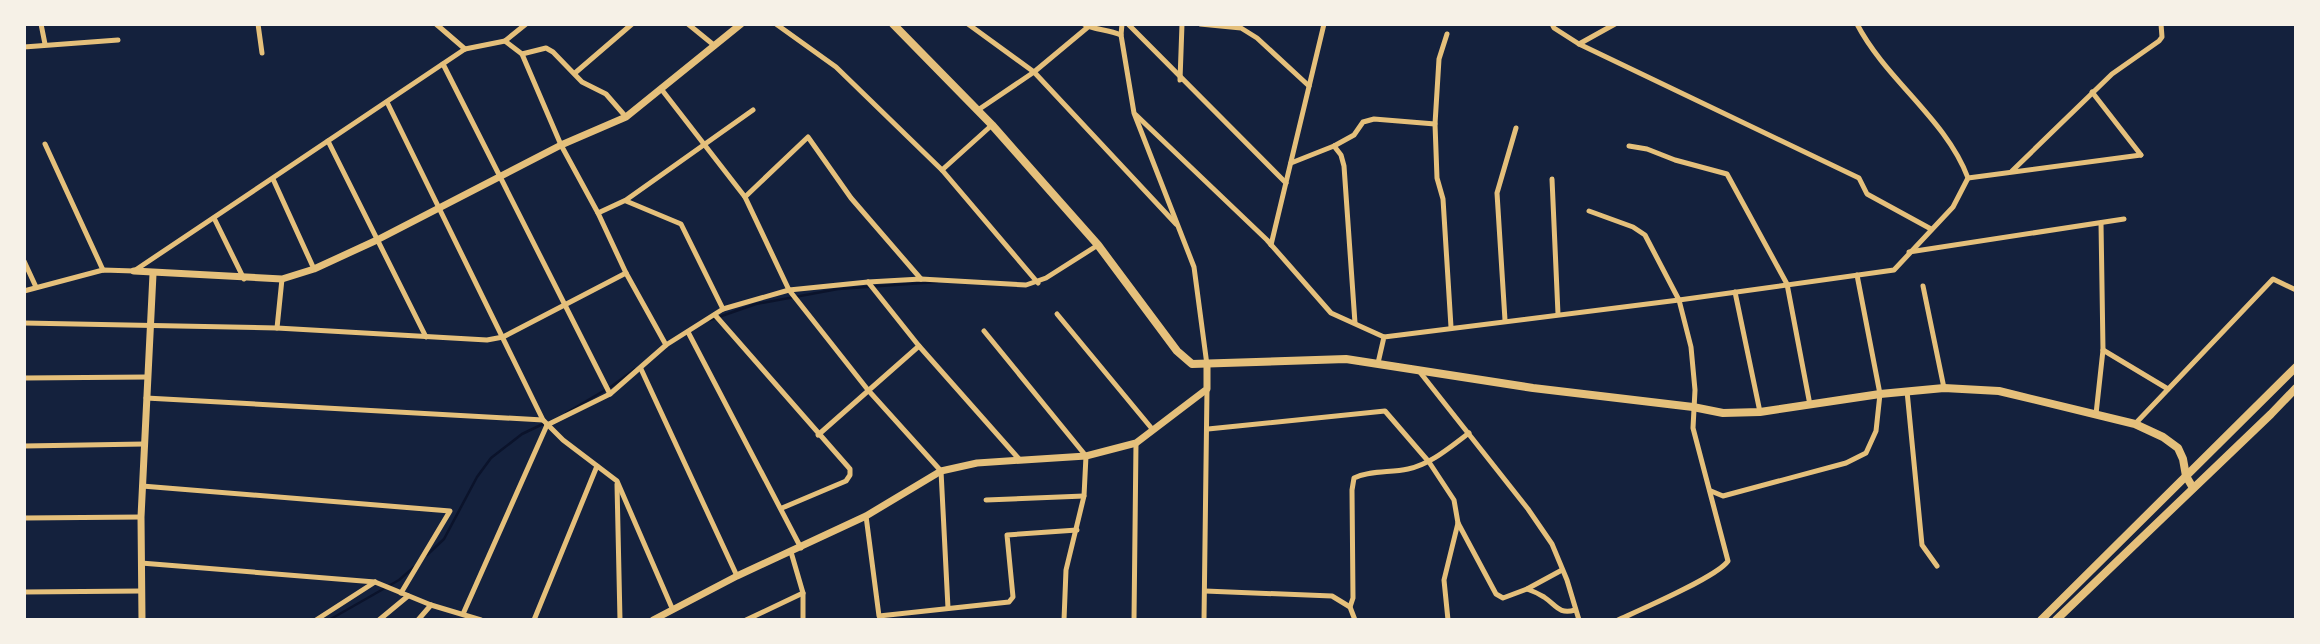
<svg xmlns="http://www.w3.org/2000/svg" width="2320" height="644" font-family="Barlow,sans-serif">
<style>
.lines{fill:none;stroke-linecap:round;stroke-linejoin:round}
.stream{stroke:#0b132b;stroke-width:2.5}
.minor{stroke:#e5c07b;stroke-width:5}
.tertiary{stroke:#e5c07b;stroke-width:7}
.secondary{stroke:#e5c07b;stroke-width:8}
</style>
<rect width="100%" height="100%" fill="#14213d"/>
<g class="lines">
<g class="stream">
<polyline points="710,320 756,304 838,289 937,282"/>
<polyline points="566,413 612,386 635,369"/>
<polyline points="427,555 444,539 477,477 491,458 522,434 545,423"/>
<polyline points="329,620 399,580 414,567"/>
</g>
<g class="minor">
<polyline points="41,24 45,44"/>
<polyline points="258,24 262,53"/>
<polyline points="436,24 465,49"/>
<polyline points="688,24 715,46"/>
<polyline points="776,24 836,67 942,170 1038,283"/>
<polyline points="968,24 1034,72 1176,224"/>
<path d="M1084,24C1094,30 1107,29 1121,35"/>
<polyline points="1122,24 1121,35 1134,113 1194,267 1207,365"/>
<polyline points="1128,24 1286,183"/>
<polyline points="1200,24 1241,28 1257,38 1309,86"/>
<polyline points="1552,24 1554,28 1579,44 1859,178 1867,194 1931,229"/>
<polyline points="1447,34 1439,59 1435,124 1437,178 1443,199 1451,327"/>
<polyline points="505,41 526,24"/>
<polyline points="1579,44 1615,24"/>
<polyline points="24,47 118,40"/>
<polyline points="522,54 561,145 598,213 626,273 666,345"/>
<polyline points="443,64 610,394"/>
<polyline points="575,73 632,24"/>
<polyline points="1180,80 1182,24"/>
<polyline points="662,90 745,197 789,290 868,390 941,471 948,608"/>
<polyline points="2092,92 2141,155"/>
<polyline points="387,102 543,420 563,440 617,481 672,608"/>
<polyline points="978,110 1034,72 1088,27"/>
<polyline points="1136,115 1267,240 1331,313 1384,337"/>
<polyline points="328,141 426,337"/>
<polyline points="45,144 103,270"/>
<polyline points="1334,146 1341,155 1344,166 1355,323"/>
<polyline points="1629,146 1647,149 1675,160 1727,174 1787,284 1810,405"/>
<polyline points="1291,163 1334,146 1354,135 1363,122 1374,119 1435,124"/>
<polyline points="942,170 992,125"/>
<polyline points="2012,171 2112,74 2159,41 2162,37 2161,24"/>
<polyline points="1968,178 2141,155"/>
<polyline points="273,179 314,269"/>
<polyline points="1552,179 1558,314"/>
<polyline points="745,197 808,137 851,198 921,279"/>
<polyline points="626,201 681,224 723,309"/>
<path d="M1589,211L1633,227L1645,235L1679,300L1691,347L1695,390L1693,428L1728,561C1717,577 1640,610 1618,620"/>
<polyline points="598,213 626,200 753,110"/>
<polyline points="214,218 244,279"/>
<polyline points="1271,245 1324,24"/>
<polyline points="1909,252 2124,219"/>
<polyline points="24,261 36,287"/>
<polyline points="868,282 919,346 1019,459"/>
<polyline points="1923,286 1944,388"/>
<polyline points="24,291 103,270 134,271 465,49 505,41 522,54 546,48 553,52 582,82 606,94 626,117"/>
<polyline points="1735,292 1760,412"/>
<polyline points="1057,314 1153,430"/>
<polyline points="715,315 850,469 850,475 846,481 782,508"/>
<polyline points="1505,320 1497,193 1516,128"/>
<polyline points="24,323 277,328 487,340 503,337 626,273"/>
<polyline points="277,328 282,279"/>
<polyline points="984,331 1086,456 1084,496 1066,570 1064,620"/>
<polyline points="688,332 801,548"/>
<polyline points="2103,350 2168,389"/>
<path d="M1378,363L1384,337L1679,300L1894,270L1953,207L1968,178C1946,119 1886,80 1857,24"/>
<polyline points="641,369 737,576"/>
<polyline points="1419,371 1528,509 1552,544 1567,580 1579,620"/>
<polyline points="24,378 147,377"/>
<polyline points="1907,391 1922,545 1937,566"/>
<polyline points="146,398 543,420"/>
<polyline points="2096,414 2103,350 2101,223"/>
<polyline points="2135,424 2273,279 2296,290"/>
<polyline points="547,425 610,394 666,345 723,309 789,290 868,282 921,279 1026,285 1046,278 1098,245"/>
<polyline points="1208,429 1385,411 1429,462 1454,500 1458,523 1444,580 1448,620"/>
<polyline points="818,435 919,346"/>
<polyline points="24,446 144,444"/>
<polyline points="617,484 620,620"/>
<polyline points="142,486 450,511 401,593"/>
<polyline points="1711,491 1723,496 1846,463 1866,453 1876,431 1880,394 1857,275"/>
<polyline points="986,500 1084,496"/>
<polyline points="866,516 879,616 1009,602 1013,597 1007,535 1077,530"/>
<polyline points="24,518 141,517"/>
<path d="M1458,523L1496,594L1503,598L1527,589C1533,591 1539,594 1544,597C1556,605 1559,615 1575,610"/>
<polyline points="791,552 803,593 803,620"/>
<polyline points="141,563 375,582 431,605 481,620"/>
<polyline points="1527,589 1562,570"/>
<polyline points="1205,591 1332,596 1350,607 1355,620"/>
<polyline points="24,592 141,591"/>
<path d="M1350,607L1353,598L1352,490L1354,478C1371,470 1390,473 1408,469C1431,464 1450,447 1469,433"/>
<polyline points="463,614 547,425"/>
<polyline points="316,620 375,582"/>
<polyline points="379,620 408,596"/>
<polyline points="418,620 431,605"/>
<polyline points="534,620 597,466"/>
<polyline points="746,620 803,593"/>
<polyline points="1134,620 1136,443"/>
<polyline points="1204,620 1207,389"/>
</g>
<g class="tertiary">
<polyline points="134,271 282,279 314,269 377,240 561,145 626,117 741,24"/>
<polyline points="142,620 141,517 153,274"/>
<polyline points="653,620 737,576 866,516 941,471 977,463 1086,456 1136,443 1207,389 1207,365"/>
</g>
<g class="secondary">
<polyline points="893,24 992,125 1098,245 1177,351 1192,364 1346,359 1533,388 1693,407 1723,413 1760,412 1880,394 1944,388 1999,391 2135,424 2163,437 2178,448 2183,459 2186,476 2193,488"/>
<polyline points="2041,620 2296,367"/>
<polyline points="2056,620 2271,414 2296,388"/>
</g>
</g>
<rect width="2320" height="644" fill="none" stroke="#f6f1e7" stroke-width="52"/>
</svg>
